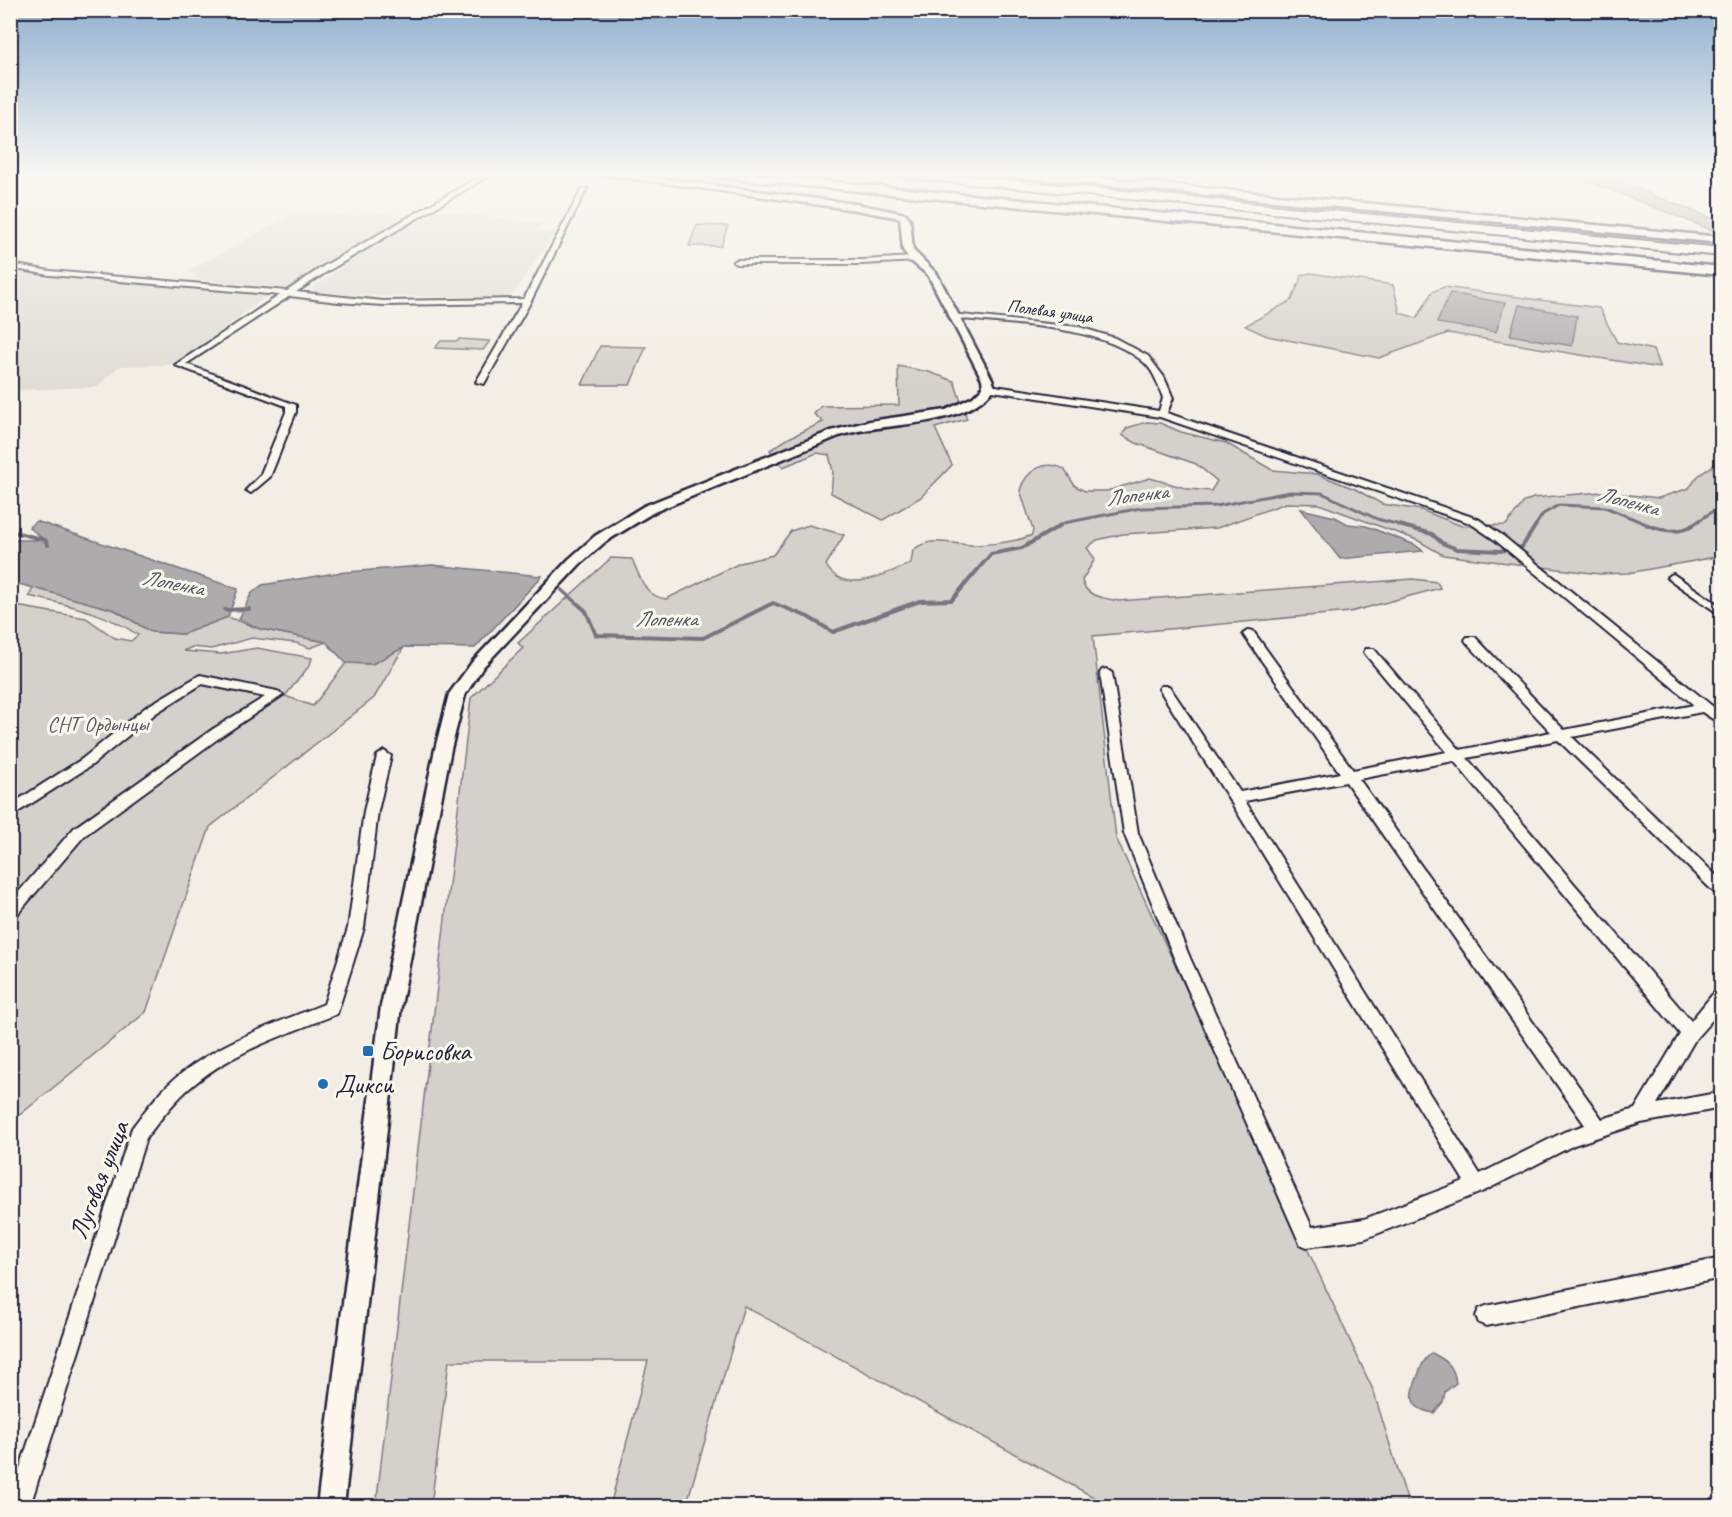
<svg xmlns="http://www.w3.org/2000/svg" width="1732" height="1517" font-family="Caveat,sans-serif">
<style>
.built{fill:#e0dcd6}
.green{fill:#d4d1cc;stroke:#7b7a84;stroke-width:1.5}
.water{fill:#aeabad;stroke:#76747f;stroke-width:1.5}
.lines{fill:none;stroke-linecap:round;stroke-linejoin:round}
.stream-far1{stroke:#76747f;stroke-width:3}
.stream{stroke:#76747f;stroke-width:4}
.minor-casing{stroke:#22223b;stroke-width:4}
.tertiary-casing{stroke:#22223b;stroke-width:5}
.primary-casing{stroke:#22223b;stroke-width:5}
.motorway-casing{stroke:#22223b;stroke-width:4}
.minor{fill:#fbf7ec;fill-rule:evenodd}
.tertiary{fill:#fbf7ec;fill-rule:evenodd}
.primary{fill:#fbf7ec;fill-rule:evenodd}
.motorway{fill:#fbf7ec;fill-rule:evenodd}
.poi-dot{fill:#1f6fb2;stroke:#fbf7ec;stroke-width:2}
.labels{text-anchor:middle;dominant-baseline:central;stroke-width:6;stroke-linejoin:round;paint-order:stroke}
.far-street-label{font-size:18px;fill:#22223b;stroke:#fbf7ec}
.park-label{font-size:21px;fill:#575766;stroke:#fbf7ec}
.water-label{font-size:22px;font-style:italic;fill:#535263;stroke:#fbf7ec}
.near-poi-label{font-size:26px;fill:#22223b;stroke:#fbf7ec;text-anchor:start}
.near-street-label{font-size:26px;fill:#22223b;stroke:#fbf7ec}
</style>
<rect width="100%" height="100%" fill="#f2eee5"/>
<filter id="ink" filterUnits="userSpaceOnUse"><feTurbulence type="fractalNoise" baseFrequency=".0167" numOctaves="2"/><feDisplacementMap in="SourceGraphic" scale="12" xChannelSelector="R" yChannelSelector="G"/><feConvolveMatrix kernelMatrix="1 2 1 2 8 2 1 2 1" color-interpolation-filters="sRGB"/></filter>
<g filter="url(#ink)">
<g class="built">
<polygon points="300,210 354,217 365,211 406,216 290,288 192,279 197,274 187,272"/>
<polygon points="434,210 538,223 542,224 538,231 556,231 513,294 505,297 386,296 312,292 314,287 372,246"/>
<polygon points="10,268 74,278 269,295 174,365 119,366 97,387 11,390"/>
</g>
<g class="green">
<polygon points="697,225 728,226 721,246 689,246"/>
<polygon points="1310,273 1393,285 1400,313 1417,318 1432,292 1444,287 1599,308 1617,342 1653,350 1660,368 1448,333 1379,358 1267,336 1245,326 1292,300 1302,275"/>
<polygon points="459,339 490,341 483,350 435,348 441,341 458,341"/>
<polygon points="600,346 646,347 630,385 582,385"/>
<polygon points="898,366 929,372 954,381 967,419 935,428 952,465 921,497 883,520 831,493 833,471 829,455 817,453 783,467 770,450 789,438 823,422 814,414 821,406 899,405"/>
<path d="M1147,422L1160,423L1181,432L1226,443L1272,470L1317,474L1355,489L1382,504L1421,510L1462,526L1506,525L1524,502L1533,498L1602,492L1659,498L1689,488L1698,476L1721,460V556L1628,573L1600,574L1443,555L1417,540L1319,504L1286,503L1217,528L1123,534L1097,540L1087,548L1095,559L1082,580C1085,597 1104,598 1119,601L1413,579L1437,582L1440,588L1350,612L1093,636L1116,838L1373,1390L1409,1506H1110L744,1306L686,1506H610L648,1361H449L431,1506H376L471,698L523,648L518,643L611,558L632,559C640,577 644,596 666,599L740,563L773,555L791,531L809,525L844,535L826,565C843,597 888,573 911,563L913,550C934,534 953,546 976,545C993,544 1017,542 1032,535L1033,530L1020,490C1026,471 1044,459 1064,469L1075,486L1085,491H1107L1150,478L1189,489L1211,491L1217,481L1196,464L1136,443L1122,435L1127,428Z"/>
<path d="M34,587L115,610L151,632L183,634L228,617L260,629L326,642L310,648L296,643L252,638L211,649L192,647L183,651L221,654L257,648L312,658L310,665L285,696L313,706L346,663L372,664L404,647L374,698L210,827L146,1012L11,1122L10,605L86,618L115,638L131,641L138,635C105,612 67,605 29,596Z"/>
</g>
<g class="water">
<polygon points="1570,174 1600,174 1721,222 1721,234"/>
<polygon points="1450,293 1505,303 1496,332 1437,323"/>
<polygon points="1519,305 1577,316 1572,346 1510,335"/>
<polygon points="1301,509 1335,517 1348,524 1366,526 1415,545 1423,551 1340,559"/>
<polygon points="36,521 238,589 228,617 183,634 151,632 115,610 11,582 11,540 44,540 29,527"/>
<polygon points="432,565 542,576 475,648 405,647 372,664 346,663 326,642 260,629 239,619 251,594 262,585 336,573"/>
<path d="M1432,1353C1447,1361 1454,1365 1456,1383L1445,1392L1443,1402L1434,1413C1410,1409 1409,1398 1417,1378C1421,1368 1423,1359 1432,1353Z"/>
</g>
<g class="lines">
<g class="stream-far1">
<polyline points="1058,526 1064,523 1141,508 1216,506 1290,492 1322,493 1377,519 1404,526"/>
<polyline points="1535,526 1543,514 1559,505 1605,507 1651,526"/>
<polyline points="1691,526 1719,507 1717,490 1722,484"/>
</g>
<g class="stream">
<polyline points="1399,525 1432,534 1442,543 1457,549 1500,551 1522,547 1536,525"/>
<path d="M1647,525C1662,530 1679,535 1693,525"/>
<polyline points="10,531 45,540 48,545"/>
<polyline points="562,590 586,611 596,635 703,638 773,603 808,617 833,632 920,601 952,600 991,554 1022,548 1061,525"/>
<polyline points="225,610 249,609"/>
</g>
<defs>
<g id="minor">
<polygon points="484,174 492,174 328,271 296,292 383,301 524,299 582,189 587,188 531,301 484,384 476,382 522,303 383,305 338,302 290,296 186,364 296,405 296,412 270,477 251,493 246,490 260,476 286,412 286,406 175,365 280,295 50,275 10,268 10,264 50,271 287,291 322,267"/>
<polygon points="914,257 917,257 917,261 862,264 737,264 733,262 737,260 862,260"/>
<path d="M951,314L1079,327L1115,338L1148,356L1164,377L1173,398L1167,413L1478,519L1503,536L1722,714V725L1702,712L1572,737L1722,881V897L1717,895L1558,740L1467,758L1691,1021L1716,990L1722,988V1009L1696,1038L1657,1104L1722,1092V1108L1641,1123L1574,1145L1484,1191L1364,1239L1307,1247L1300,1244L1174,958L1124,833L1100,673L1102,670L1106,669L1112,673L1138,833L1190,958L1312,1227L1364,1219L1464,1181L1231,802L1159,689L1161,686H1169L1240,792L1340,773L1243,634L1249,630L1253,631L1353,770L1447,752L1366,655L1364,652L1366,649H1374L1460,750L1551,732L1467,643L1465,640L1467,637H1475L1564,730L1694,705L1495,540L1470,523L1160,417L986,390L984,388L989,385L1159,411L1163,398C1158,384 1153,368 1140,359C1093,324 1012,325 954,318H951ZM1454,761L1680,1034L1635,1109L1602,1119L1359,779ZM1346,782L1585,1125L1564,1132L1480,1174L1245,801Z"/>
<polygon points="1673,574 1722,607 1722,616 1669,579 1667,577"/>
<polygon points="200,675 277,691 283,695 223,735 84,836 15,917 10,919 10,902 74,828 213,729 265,697 202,684 156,713 92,765 10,817 10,805 82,759 146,707"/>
<path d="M384,751L391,756L378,811L364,928L337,1014C287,1034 233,1051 192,1086C174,1101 160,1120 146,1138L30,1506H10V1498L132,1128C147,1108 162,1088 182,1073C224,1040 275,1024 324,1004L348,928L364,811L377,756Z"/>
<polygon points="1722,1258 1722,1278 1486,1326 1479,1323 1476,1316 1479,1309 1486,1306"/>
</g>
<path id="tertiary" d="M600,174H626L856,204L906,214L910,220L913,250L937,274L992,379L995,388C960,431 888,420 839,436L654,512L605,542L579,565L483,667L465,695L451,749L401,1006L344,1506H317L381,1006L435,749L449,694L473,661L569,559L595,536L644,506L831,431L870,421L946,410L973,397L983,387L982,379L928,275L911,261L903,250L900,218L856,210Z"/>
<g id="primary">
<polygon points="708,174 750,174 1722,267 1722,275 713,177"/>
<polygon points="1014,174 1057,174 1722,237 1722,243 1019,177"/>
</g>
<polygon id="motorway" points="895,174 942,174 1722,248 1722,256 900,177"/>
</defs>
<use href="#minor" class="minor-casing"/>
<use href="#tertiary" class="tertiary-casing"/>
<use href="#primary" class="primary-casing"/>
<use href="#motorway" class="motorway-casing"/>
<use href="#minor" class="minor"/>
<use href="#tertiary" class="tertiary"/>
<use href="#primary" class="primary"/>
<use href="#motorway" class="motorway"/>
</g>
</g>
<linearGradient id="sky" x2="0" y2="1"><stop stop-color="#91b0d0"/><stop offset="0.45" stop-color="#f9f7f3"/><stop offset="1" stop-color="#f9f7f3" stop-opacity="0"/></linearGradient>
<rect width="1732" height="387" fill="url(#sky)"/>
<g class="poi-dot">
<rect x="362" y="1045" width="12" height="12" rx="3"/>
<circle cx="323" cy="1084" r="6"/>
</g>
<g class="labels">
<g class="far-street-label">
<text transform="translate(1050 311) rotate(8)">Полевая улица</text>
</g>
<g class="park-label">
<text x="98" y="724">СНТ Ордынцы</text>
</g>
<g class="water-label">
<text transform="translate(1137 495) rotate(-7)">Лопенка</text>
<text transform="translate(1628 501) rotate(15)">Лопенка</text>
<text transform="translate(173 583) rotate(11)">Лопенка</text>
<text x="666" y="619">Лопенка</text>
</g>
<g class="near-poi-label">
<text x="380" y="1051">Борисовка</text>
<text x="335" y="1084">Дикси</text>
</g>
<g class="near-street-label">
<text transform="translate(99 1180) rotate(-69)">Луговая улица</text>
</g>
</g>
<rect width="1732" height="1517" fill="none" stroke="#fbf7ec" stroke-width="36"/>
<rect x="18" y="18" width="1696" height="1481" fill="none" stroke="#22223b" stroke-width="2" filter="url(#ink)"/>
</svg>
